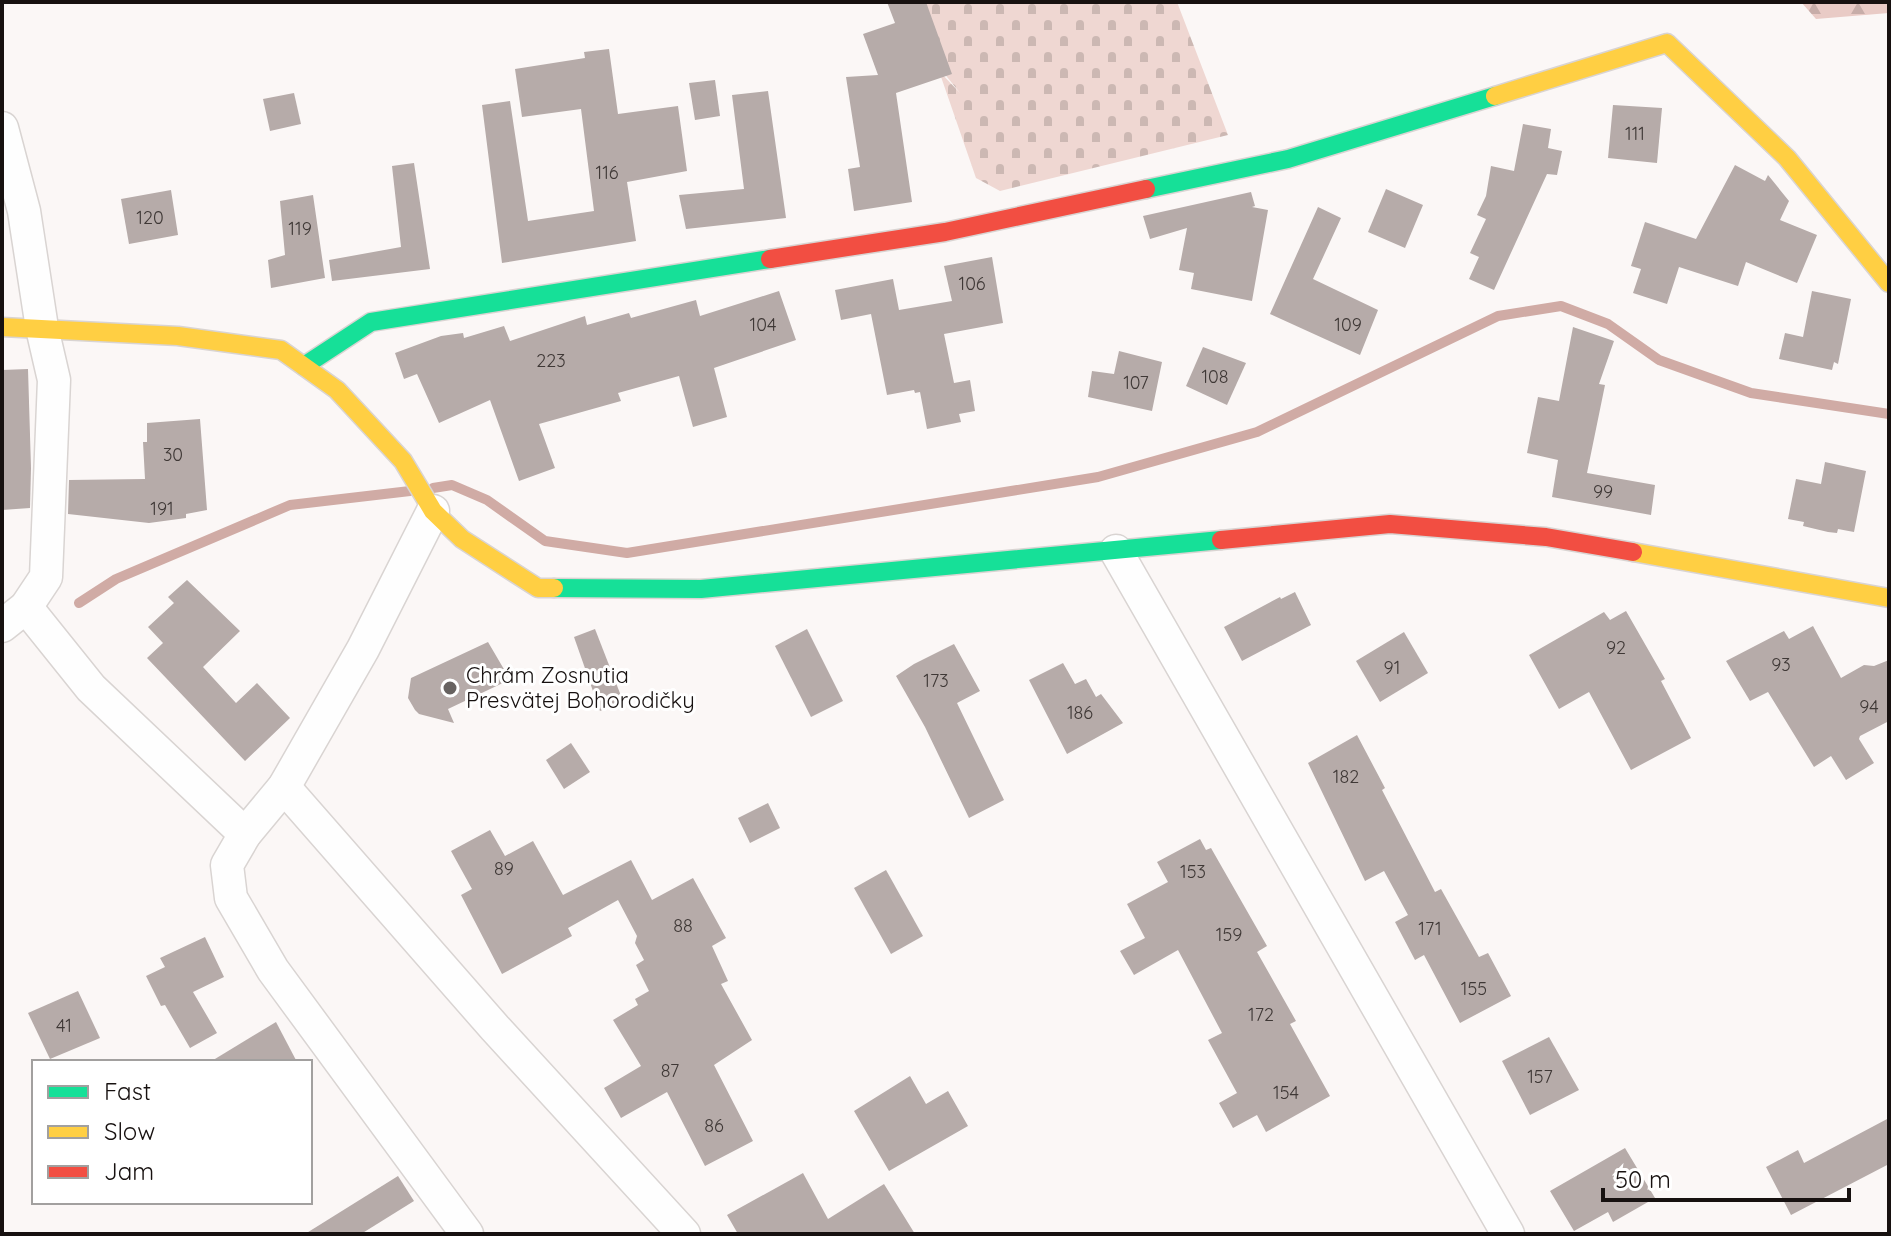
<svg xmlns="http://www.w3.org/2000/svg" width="1891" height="1236" font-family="Quicksand,sans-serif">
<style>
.forest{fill:url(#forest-firs)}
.cemetery{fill:url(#cemetery-stones)}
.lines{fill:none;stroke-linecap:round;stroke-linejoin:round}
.stream{stroke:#d0aba5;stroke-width:10}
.building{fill:#b6aba9}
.street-casing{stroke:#d9d4d2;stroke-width:35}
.fast-casing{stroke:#d9d4d2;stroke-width:21}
.slow-casing{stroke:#d9d4d2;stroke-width:21}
.jam-casing{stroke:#d9d4d2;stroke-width:21}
.street{stroke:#fefefe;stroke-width:32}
.fast{stroke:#16e098;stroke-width:18}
.slow{stroke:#ffcf43;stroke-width:18}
.jam{stroke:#f24e42;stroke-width:18}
.poi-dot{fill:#676260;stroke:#fff;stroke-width:3}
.labels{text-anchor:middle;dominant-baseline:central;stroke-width:6;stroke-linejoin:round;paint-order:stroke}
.number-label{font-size:18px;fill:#3f3836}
.poi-label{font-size:22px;fill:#171110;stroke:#fff;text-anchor:start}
</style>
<defs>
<pattern id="forest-firs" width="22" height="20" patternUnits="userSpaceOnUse" patternTransform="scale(2)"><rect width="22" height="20" fill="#e9cbc6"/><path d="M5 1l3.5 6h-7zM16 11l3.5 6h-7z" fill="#c7ada9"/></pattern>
<pattern id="cemetery-stones" width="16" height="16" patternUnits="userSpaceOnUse" patternTransform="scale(2)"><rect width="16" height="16" fill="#efd7d2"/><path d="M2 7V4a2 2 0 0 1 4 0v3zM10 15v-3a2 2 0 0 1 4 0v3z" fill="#ccb8b3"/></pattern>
</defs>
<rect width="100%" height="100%" fill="#fbf7f6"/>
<polygon class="forest" points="1801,2 1889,2 1889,13 1816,19"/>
<polygon class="cemetery" points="911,2 1177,2 1228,135 1000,191 976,178 939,71 960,93 943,72"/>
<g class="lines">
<g class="stream">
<polyline points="433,488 452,485 487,500 545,541 627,553 1098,477 1257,432 1498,316 1561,306 1608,324 1659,360 1751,393 1889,414"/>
<polyline points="79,603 116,579 290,505 410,491"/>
</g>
</g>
<g class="building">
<polygon points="887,2 926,2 952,74 896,93 912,202 854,211 848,169 860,167 846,77 878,75 863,34 895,23"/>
<polygon points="609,49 618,114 678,106 687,171 627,182 636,241 502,263 482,105 510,101 528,221 594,211 581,109 522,117 515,69 585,58 584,52"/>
<polygon points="715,80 720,116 695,120 689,83"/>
<polygon points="768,91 786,218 686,229 679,195 744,189 732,95"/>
<polygon points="294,93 301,124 270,131 263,99"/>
<polygon points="1613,105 1662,108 1657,163 1608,158"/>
<polygon points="1523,124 1551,129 1548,148 1562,151 1557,175 1547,174 1494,290 1469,279 1479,257 1470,253 1486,219 1477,215 1486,196 1491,166 1514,171"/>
<polygon points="414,163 430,269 332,281 329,260 401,247 392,166"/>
<polygon points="1735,165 1765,181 1768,175 1789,201 1780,220 1817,235 1797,283 1746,262 1738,286 1679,267 1667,304 1633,293 1641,269 1631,266 1645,222 1696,239"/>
<polygon points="1386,189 1423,205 1405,248 1368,232"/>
<polygon points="171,190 178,235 129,244 121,199"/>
<polygon points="1251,192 1255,206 1252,207 1268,210 1252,301 1191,289 1194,273 1179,270 1187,228 1150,239 1143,216"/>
<polygon points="313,195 325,278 271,288 268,260 285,255 280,201"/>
<polygon points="1318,207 1341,218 1313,279 1378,310 1360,355 1270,314"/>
<polygon points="992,257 1003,323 944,334 954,383 970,380 975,411 959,414 961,422 927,429 920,392 915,393 914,390 887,395 871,314 841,320 835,290 893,279 899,310 952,301 944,266"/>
<polygon points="779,291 796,340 714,368 727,417 693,427 679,376 618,393 621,401 539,424 555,468 519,481 490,400 439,423 417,374 404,379 395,353 441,336 463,333 464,338 504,326 510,341 585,316 587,325 629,313 631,318 696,300 700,316"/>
<polygon points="1812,291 1851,299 1838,364 1834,362 1832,370 1779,359 1785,333 1803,337"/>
<polygon points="1573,327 1614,341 1599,384 1605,385 1587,473 1655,485 1651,515 1552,497 1558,460 1527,453 1538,397 1559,401"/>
<polygon points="1203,347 1246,363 1227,405 1186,386"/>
<polygon points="1119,351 1162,362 1152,411 1088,397 1092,371 1114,374"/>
<polygon points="28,369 31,468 30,508 2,510 2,370"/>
<polygon points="200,419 207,510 186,514 186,518 149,523 68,514 69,480 145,479 143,442 147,442 147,423"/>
<polygon points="1825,462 1866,471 1854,532 1838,529 1837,533 1828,532 1803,526 1804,522 1788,519 1796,479 1821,484"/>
<polygon points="187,580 240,631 203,667 236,703 257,683 290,718 245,761 147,658 163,643 148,627 174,603 168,597"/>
<polygon points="1295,592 1311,625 1242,661 1224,627 1280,597 1281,599"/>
<polygon points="1626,611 1665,679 1661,681 1691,738 1631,770 1589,692 1559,709 1529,655 1604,612 1610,620"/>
<polygon points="1813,626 1841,678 1864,665 1874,666 1889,660 1889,721 1860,736 1859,739 1874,763 1846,780 1831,756 1814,767 1768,692 1750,701 1726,661 1784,631 1789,639"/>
<polygon points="595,629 623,701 600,711 574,637"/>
<polygon points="807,629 843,701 811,717 775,646"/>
<polygon points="1404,632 1428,673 1380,702 1356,661"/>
<polygon points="488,642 505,671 507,681 448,709 454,723 419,714 415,710 408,698 411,678"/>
<polygon points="954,644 980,691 957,703 1004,800 969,818 925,727 896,676 914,664"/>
<polygon points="1063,663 1075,684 1086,679 1096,697 1101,694 1123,723 1067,754 1029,680"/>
<polygon points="1357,735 1385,788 1382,790 1435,892 1441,889 1479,957 1488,953 1511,996 1460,1023 1424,955 1415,960 1395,922 1408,915 1384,871 1365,881 1308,763"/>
<polygon points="571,743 590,772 564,789 546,760"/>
<polygon points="768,803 780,828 750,843 738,818"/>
<polygon points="490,830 505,856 533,841 563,895 631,860 652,900 693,878 726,938 712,946 728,981 721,984 752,1040 714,1065 753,1141 705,1166 667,1092 621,1118 604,1088 641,1066 613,1020 638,1005 635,999 649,991 636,965 644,960 635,943 637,936 618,900 568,928 572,936 502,974 461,895 472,889 451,851"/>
<polygon points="1200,839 1206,850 1211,848 1267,946 1257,952 1296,1021 1290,1024 1330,1096 1266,1132 1257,1115 1233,1128 1219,1103 1237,1093 1208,1040 1222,1033 1178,950 1134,975 1120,951 1145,938 1127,904 1168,882 1157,862"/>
<polygon points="886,870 923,936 891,954 854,888"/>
<polygon points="205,937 224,977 193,992 217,1033 190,1048 165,1005 161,1006 146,976 165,967 160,958"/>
<polygon points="78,991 100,1038 50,1059 28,1013"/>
<polygon points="276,1022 297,1062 210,1062"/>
<polygon points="1549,1037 1579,1090 1530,1115 1502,1061"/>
<polygon points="910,1076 926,1104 948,1091 968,1126 889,1171 854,1111"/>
<polygon points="1889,1118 1889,1164 1791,1215 1766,1167 1798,1150 1804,1163"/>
<polygon points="1625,1148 1655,1198 1613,1222 1608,1212 1574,1231 1550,1191"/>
<polygon points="803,1173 828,1219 884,1184 915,1234 738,1234 727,1215"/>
<polygon points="398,1176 414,1201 361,1234 305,1234"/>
</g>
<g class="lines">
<defs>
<g id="street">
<polyline points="2,128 24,211 42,328 54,380 46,577 26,607 2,626"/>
<polyline points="433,511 363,649 284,787 245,834 227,865 231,898 273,970 467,1234"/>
<polyline points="1116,551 1508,1234"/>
<polyline points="26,607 91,688 245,834"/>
<polyline points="284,787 495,1028 684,1234"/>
</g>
<g id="fast">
<polyline points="1146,189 1288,159 1495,96"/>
<polyline points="304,366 371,322 770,259"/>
<polyline points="554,588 701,589 1221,540"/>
</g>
<g id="slow">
<polyline points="1495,96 1667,43 1787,158 1889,283"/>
<polyline points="2,327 178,336 281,350 337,390 403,461 433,511 462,539 538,588 554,588"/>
<polyline points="1633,552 1889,598"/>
</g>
<g id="jam">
<polyline points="770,259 945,232 1146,189"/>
<polyline points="1221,540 1390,524 1546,537 1633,552"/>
</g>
</defs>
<use href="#street" class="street-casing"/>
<use href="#fast" class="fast-casing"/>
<use href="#slow" class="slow-casing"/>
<use href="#jam" class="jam-casing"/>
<use href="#street" class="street"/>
<use href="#fast" class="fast"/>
<use href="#slow" class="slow"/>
<use href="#jam" class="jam"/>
</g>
<circle class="poi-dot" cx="450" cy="688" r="8"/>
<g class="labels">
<g class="number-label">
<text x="1635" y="133">111</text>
<text x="607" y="172">116</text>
<text x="150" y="217">120</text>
<text x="300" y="228">119</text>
<text x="972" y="283">106</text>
<text x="763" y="324">104</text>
<text x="1348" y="324">109</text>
<text x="551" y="360">223</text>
<text x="1215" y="376">108</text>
<text x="1136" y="382">107</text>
<text x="173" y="454">30</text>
<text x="1603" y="491">99</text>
<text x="162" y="508">191</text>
<text x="1616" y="647">92</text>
<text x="1781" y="664">93</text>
<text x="1392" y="667">91</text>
<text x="936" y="680">173</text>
<text x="1869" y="706">94</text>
<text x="1080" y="712">186</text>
<text x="1346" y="776">182</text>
<text x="504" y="868">89</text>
<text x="1193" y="871">153</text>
<text x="683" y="925">88</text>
<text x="1430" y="928">171</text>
<text x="1229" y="934">159</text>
<text x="1474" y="988">155</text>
<text x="1261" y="1014">172</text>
<text x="64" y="1025">41</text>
<text x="670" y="1070">87</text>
<text x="1540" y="1076">157</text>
<text x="1286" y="1092">154</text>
<text x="714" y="1125">86</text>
</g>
<g class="poi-label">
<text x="466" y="675">Chrám Zosnutia<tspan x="466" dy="25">Presvätej Bohorodičky</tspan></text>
</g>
</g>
<rect width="1891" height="1236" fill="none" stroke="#171110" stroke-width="8"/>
<rect x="32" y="1060" width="280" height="144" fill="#ffffff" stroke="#a2a09f" stroke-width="2"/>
<rect x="48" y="1086" width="40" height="12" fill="#16e098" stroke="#a2a09f" stroke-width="2"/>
<text x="104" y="1100" font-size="24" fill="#171110">Fast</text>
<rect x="48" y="1126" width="40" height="12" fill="#ffcf43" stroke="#a2a09f" stroke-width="2"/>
<text x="104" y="1140" font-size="24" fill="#171110">Slow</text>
<rect x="48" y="1166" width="40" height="12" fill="#f24e42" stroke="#a2a09f" stroke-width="2"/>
<text x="104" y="1180" font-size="24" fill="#171110">Jam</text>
<path d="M1603 1188v12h246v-12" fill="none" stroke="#171110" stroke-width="4"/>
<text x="1615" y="1188" font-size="24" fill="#171110" stroke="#ffffff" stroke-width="6" paint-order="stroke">50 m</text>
</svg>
